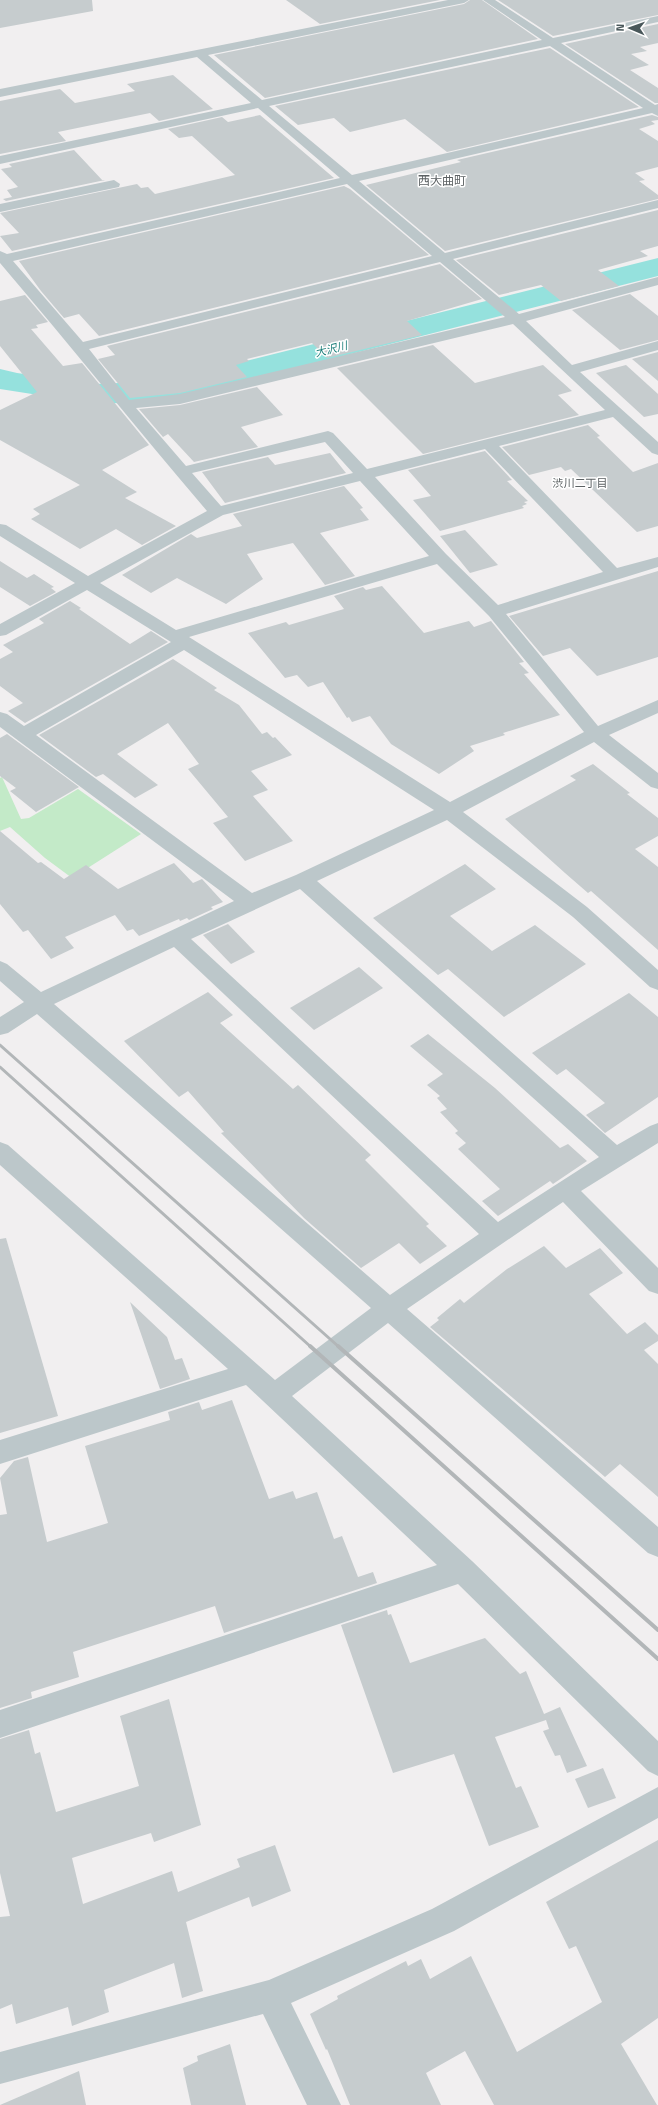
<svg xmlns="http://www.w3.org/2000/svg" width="658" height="2105" font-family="'Titillium Web','Noto Sans JP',sans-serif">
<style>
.green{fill:#c3eac8}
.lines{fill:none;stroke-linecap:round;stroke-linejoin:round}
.river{fill:#95e1dd;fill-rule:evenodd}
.building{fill:#c6ccce}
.minor{fill:#bcc7ca;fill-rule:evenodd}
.rail-far1{stroke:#b2b6b8;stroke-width:3}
.rail{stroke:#b2b6b8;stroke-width:4}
.labels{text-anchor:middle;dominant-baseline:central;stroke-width:3;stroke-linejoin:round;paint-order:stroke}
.far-water-label{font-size:11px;font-style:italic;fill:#1b7e79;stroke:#fff}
.far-neighbourhood-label{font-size:11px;fill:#5c6163;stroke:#fff}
.far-quarter-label{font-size:12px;fill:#5c6163;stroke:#fff}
</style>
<rect width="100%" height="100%" fill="#f1eff0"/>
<polygon class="green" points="2,777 21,819 29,818 78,789 141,834 72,878 45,858 10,827 0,831 0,778"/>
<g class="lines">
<polygon class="river" points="658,258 658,276 166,401 96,404 0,389 0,369 17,373 96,384 166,381"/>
</g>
<g class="building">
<polygon points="0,0 92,0 93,11 0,28"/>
<polygon points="286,0 440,0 320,24"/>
<polygon points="470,0 482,0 538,39 265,98 214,55 464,4"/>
<polygon points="498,0 658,0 658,15 553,36"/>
<polygon points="658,24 658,43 640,47 647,51 631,54 649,65 630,70 658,88 658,103 655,103 565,44"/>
<polygon points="550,48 639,107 447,152 405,119 350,132 334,118 298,125 275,106"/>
<polygon points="173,75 213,109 159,121 150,113 58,132 66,141 0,154 0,101 60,89 75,103 135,91 127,84"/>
<polygon points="260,115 334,178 12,251 0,236 19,233 0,213 137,184 141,188 148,187 155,194 235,175 192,136 179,138 168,129 222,117 228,122"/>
<polygon points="652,115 658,117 658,120 651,121 655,124 639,129 658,141 658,167 635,173 645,180 639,181 658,195 658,199 445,251 366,185 461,162 457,160"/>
<polygon points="74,150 103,181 105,180 6,201 3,199 12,197 7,190 18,187 1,169 12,167 9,164"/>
<polygon points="344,186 350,189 429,255 99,336 79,314 64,318 41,291 19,261"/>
<polygon points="658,210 658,246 640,251 648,256 598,270 619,286 561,301 541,285 499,295 456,260"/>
<polygon points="440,264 482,299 407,321 422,335 327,358 312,343 247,359 249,361 236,365 247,377 180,393 130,398 98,359 115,355 107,346"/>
<polygon points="630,294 658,316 658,340 620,350 572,310"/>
<polygon points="25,295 48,322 36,325 38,328 31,329 63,366 82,363 149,445 102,470 137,492 125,498 176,526 142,545 116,529 80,549 31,519 40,514 33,509 80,485 0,440 0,410 37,392 0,346 0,301"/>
<polygon points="433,345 475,383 543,365 572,391 558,395 579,415 423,454 337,368"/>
<polygon points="658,352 658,381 632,359"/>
<polygon points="626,365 658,394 658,414 644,417 596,373"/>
<polygon points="257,387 283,415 241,427 258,447 194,462 168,434 163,437 139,409 180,405"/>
<polygon points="588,425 600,436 597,437 633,472 658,463 658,526 637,532 571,469 565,471 561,467 529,475 502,447"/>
<polygon points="485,451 512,480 507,481 528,501 524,502 527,504 522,506 524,508 440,531 413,500 431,496 408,470"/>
<polygon points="330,453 346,473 225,503 202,472 268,457 275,465"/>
<polygon points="344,486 363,508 360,509 369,520 320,533 355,576 325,585 293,543 247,554 263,579 226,604 177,578 151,593 122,575 191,534 197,538 242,526 233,514"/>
<polygon points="465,530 498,565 470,573 440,536"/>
<polygon points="0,561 27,578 34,574 54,587 51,588 56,592 30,606 0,587"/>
<polygon points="658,571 658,657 597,676 570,648 543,656 509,616"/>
<polygon points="382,586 424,633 469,621 474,627 491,621 524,662 519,663 529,673 524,674 560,715 503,733 505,735 470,746 474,751 439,774 391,744 370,716 352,722 349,717 347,718 323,682 308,687 297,675 285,678 248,633 286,622 289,625 344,609 334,596 363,587 366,590"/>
<polygon points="70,601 81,608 79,609 130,644 151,631 168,642 25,723 8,711 23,703 0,686 0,659 13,652 3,645 44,623 39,619"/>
<polygon points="173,659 217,688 214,690 239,705 262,734 267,732 273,738 275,737 292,755 251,771 268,790 253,796 293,841 245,861 213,823 228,817 188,769 199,764 168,723 117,754 158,785 135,798 103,774 96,777 39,735"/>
<polygon points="7,734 79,787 36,812 10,791 16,788 0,776 0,738"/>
<polygon points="593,764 630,793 627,794 658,818 658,836 635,849 658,867 658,950 591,891 588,893 565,873 505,819 576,780 570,776"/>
<polygon points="0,831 38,863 41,862 64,879 86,865 118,889 174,863 193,883 202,879 223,902 211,907 213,909 189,920 187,918 180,921 179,919 139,936 133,929 127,931 115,915 65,937 74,948 51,959 28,930 23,932 0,904"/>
<polygon points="465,864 496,889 450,916 492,951 535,925 586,964 504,1017 448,969 438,975 373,918"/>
<polygon points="228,924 255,952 231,964 203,935"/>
<polygon points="359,967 383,988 314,1030 290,1008"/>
<polygon points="208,992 233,1015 220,1023 293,1089 298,1085 371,1155 365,1160 429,1224 426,1226 447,1246 420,1264 399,1243 361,1268 304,1218 221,1133 224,1132 188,1091 179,1097 124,1041"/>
<polygon points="629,993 658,1017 658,1097 605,1133 586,1115 605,1103 566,1069 557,1075 532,1053"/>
<polygon points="428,1034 495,1088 560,1148 568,1144 587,1161 553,1184 550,1181 498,1216 482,1201 500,1189 458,1149 466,1143 455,1133 458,1131 440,1112 447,1109 437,1098 440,1096 427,1085 443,1074 410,1046"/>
<polygon points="6,1238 58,1416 0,1433 0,1239"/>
<polygon points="544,1246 566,1268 600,1248 623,1273 589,1294 627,1334 645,1322 658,1335 658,1341 644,1350 658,1364 658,1497 620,1464 605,1477 430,1327 439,1320 437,1318 460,1299 464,1303 507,1269"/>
<polygon points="130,1302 167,1337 175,1360 182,1358 190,1379 160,1389"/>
<polygon points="232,1400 269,1499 293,1491 296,1499 317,1492 334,1539 342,1536 358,1577 373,1572 377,1583 224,1633 215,1606 73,1652 79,1677 31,1692 32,1698 0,1708 0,1515 7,1514 0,1478 14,1461 28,1457 47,1542 108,1523 85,1446 170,1420 168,1412 199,1402 202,1410"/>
<polygon points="387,1610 388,1615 391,1614 410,1663 485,1638 520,1674 526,1671 544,1714 560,1707 587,1766 567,1773 560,1755 555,1756 543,1731 549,1729 546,1720 495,1737 516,1788 521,1786 539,1827 489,1846 454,1754 393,1773 341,1625"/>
<polygon points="169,1699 201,1825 154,1842 151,1833 72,1858 83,1904 172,1871 178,1892 240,1867 237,1859 275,1845 291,1891 252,1907 249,1897 186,1922 203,1991 182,1998 174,1963 104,1990 109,2012 72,2026 68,2007 16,2024 12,2004 0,2009 0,1917 10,1916 0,1873 0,1739 29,1730 35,1754 40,1752 56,1812 139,1786 120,1716"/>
<polygon points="603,1768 616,1798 588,1808 575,1779"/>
<polygon points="658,1840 658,2018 621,2044 657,2105 494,2105 465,2051 426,2073 441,2105 350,2105 327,2049 326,2050 310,2014 338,1999 337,1996 406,1961 408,1966 421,1959 430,1979 471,1956 517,2052 602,2002 576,1946 569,1949 546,1902"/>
<polygon points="230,2044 246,2105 191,2105 183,2068 198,2061 197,2056"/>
<polygon points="79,2071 86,2105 0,2105"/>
</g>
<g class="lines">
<g class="minor">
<path d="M448,0H469L464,3L208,55L262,100L542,40L483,0H495L553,38L658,16V22L561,43L655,105L658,104V116L652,113L359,181L445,253L658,200V208L453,259L519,314L658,277V285L526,321L572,365L658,341V350L580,372L658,442V455L652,453L613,417L499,446L617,568L658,557V567L506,614L598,726L658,700V713L609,735L658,773V789L651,787L594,742L463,812L587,907L658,970V990L650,987L573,917L447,820L317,881L617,1145L650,1126L658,1123V1143L581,1191L658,1268V1294L649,1291L563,1202L407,1309L658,1527V1557L648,1553L388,1323L292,1396L472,1561L658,1741V1776L648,1771L458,1584L0,1738V1710L437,1565L246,1385L0,1464V1440L228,1369L0,1165V1142L8,1145L275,1380L371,1308L37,1014L8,1033L0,1035V1017L24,1002L0,981V961L7,964L41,992L234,901L0,727V712L7,714L24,726L171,642L87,590L6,635L0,636V624L75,583L0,536V524L6,525L88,576L207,511C137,429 70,345 0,263V251L7,254L340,178L258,108L0,164V156L251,103L197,57L0,97V89ZM550,46L643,108L352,175L269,106ZM347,184L432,256L83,342L13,261ZM440,262L505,317L180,394L129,400L89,349ZM513,324L605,410L367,469L333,433L328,431L186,466L136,408L180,404ZM325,442L353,473L221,506L192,473ZM485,449L603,572L498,605L446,554L375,477ZM360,481L429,556L176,630L100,583L223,515ZM437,564L489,616L584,732L450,802L189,637ZM184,650L434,810L296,875L252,893L36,735ZM300,889L599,1157L498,1222L191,939ZM174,947L479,1234L390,1295L54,1004Z"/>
<polygon points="114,180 120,184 119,187 0,212 0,204"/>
<polygon points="658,1787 658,1818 454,1931 291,2003 341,2105 307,2105 263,2014 0,2084 0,2052 269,1980 432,1909"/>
</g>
<g class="rail-far1">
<polyline points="0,1045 339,1347"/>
<polyline points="0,1067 311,1347"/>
</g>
<g class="rail">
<polyline points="310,1346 658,1659"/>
<polyline points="338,1346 658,1630"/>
</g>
</g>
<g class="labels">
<g class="far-water-label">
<text transform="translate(331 349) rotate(-14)">大沢川</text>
</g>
<g class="far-neighbourhood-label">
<text x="580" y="483">渋川二丁目</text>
</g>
<g class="far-quarter-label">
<text x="442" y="180">西大曲町</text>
</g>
</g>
<g transform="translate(630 28) rotate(272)" stroke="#ffffff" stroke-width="3" paint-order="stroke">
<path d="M0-3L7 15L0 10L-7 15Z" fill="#49575a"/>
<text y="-6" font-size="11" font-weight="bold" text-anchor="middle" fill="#49575a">N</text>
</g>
</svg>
